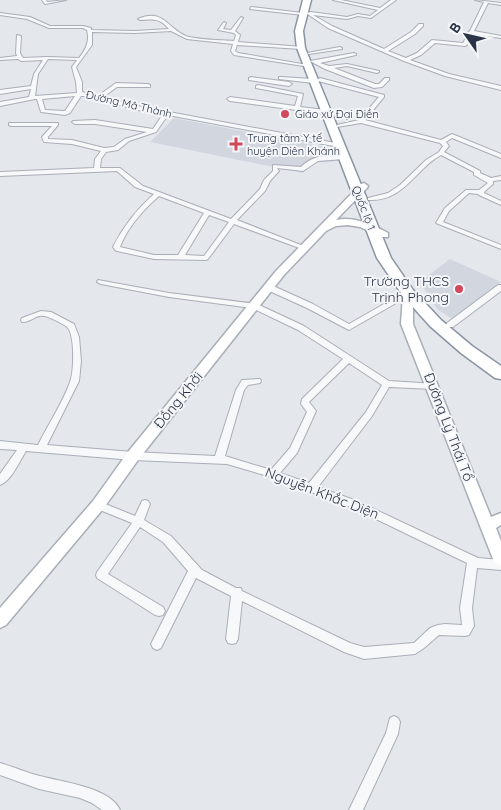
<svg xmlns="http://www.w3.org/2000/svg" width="501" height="810" font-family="Quicksand,sans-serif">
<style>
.built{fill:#d2d6de}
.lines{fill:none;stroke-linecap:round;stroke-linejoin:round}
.street-casing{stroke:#a9aeb7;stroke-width:2}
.secondary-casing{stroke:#a9aeb7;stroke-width:3}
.highway-casing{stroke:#8b94a3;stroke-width:3}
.street{fill:#f7f8fa;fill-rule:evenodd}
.secondary{fill:#fff;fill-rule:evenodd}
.highway{fill:#fff;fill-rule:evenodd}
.poi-dot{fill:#d1495b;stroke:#f4f6f9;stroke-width:2}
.labels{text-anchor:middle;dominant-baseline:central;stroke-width:4;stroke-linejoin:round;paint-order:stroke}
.far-street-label{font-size:11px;fill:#2b3445;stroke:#f4f6f9}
.far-poi-label{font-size:11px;fill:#2b3445;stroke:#f4f6f9;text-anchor:start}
.poi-label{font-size:14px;fill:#2b3445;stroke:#f4f6f9;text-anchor:end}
.street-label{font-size:14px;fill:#2b3445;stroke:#f4f6f9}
</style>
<rect width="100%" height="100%" fill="#e4e7ec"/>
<g class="built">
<polygon points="174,118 324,147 325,150 332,149 339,161 312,163 303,173 150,142"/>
<polygon points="450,259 501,282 454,320 437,309 420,282"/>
</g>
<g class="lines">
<defs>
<g id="street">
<polygon points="42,0 46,0 47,2 66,0 45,4"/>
<polygon points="333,0 341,0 380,8 391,0 396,0 371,18 358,16 347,19 313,15 332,26 384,49 411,32 419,24 423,24 423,26 415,34 388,51 406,58 417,53 432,40 463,43 469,33 468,32 470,31 484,2 475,0 501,3 501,5 488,3 474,31 501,36 501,38 473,34 467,45 465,46 435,43 421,55 410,60 449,74 501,86 501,90 445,76 404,61 328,28 306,13 311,12 347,17 358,14 370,16 378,10"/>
<polygon points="251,7 303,13 305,14 303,15 250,9"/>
<path d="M0,13L30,17L50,26H83L91,28V30L135,31L169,29C160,18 153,19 140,20L138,19C163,8 167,28 186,36C197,40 221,40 234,41L236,35L234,33L218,30L224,22L226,23L223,29L231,30L241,17L243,18L235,31L240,35L238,42L303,47V48L301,49L237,45L235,51L238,53L308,65L310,66V67L234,55L231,51L233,44L187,39L171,31L135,33L92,32V45L76,67L82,82V92L98,96L116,83L148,84L150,85V87H117L103,97L142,107L341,144V146L339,147L168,115L156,132L129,141L118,150L106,152L101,159L100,168H120L143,186L231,219L260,189L264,180L273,171V165L301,167C312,155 331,154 346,156L347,157L344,159L318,161L303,171L277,168L279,171L270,181L265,191L237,220L306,247V249H302L234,224L208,259L206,260L154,259L117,251L115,250L113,247C123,227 137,209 154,194L135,187L117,171L0,176V172L94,168L95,159L101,151L72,144L44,142L42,137L52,126H11L9,125V123H58V125L48,137V139L72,140L104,148L114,147L125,139L147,132L95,124H75L72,122L73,121L95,120L153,129L163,114L142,111L84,96H81L70,113L65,115L41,112L37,99H35L0,106V102L29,97L31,89L0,94V90L31,86L34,74L43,60L21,61L18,59L0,60V58L17,56L16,53L17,35L21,36L20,53L23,58L47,57L79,58C86,49 90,41 87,30L83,28H49L27,19L0,15ZM48,59L77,60L72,67L76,82L77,93L35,96L38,74ZM75,96L65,111L45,110L42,99ZM159,196L204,213L178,255H154L120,247C127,228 143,210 159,196ZM209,215L229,222L204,256L185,255Z"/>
<polygon points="340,47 342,48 342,49 309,54 307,53"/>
<polygon points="354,53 356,54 356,55 320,63 329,66 347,64 379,71 379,72 377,73 347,66 334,68 375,84 379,84 385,78 389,78 389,80 382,87 374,88 325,69 310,61"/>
<polygon points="251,77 289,82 292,84 289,86 249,80 249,78"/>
<polygon points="281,77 313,79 316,81 313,83 279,79 279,77"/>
<path d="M320,78L384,95V97L365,120L441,140L452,134L501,154V158L452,138L446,142L449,146L444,152L480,171V173L491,178L501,176V180L493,181V184L484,192V193L501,201V205L479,195L478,194L469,193L449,211L443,222L501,245V249L436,223L445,208L466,190H479L488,183L474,175V172L441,155C414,170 404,202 368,200V198L388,193L400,185L426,160L439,152L443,146L440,143L361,123L337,127V125L359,120L379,97L318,81V79Z"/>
<polygon points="258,85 303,94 300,107 326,110 329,112 326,114 230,101 227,99 230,97 295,106 298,96 256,88 256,86"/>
<path d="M98,280L169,293L257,304L304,326L389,381L437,384L438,386L437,388L434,389L389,387L372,416L318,487L357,501L478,558L501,560V570L477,568L472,608L474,626L469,635L465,636L439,635L424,648L415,654L364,659L344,652L242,601L238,639L236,643L232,644L228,643L226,639L231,596L196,578L161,648L157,650L153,648L151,644L153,640L188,571L163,542L140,527L108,574L163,607L165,611L163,615L159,616L155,615L97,578L96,575L97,572L132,523L95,508L93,505L95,502L98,501L135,516L142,501L145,500L148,501L150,504L144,520L171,536L202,570L236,588H241L242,591L350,643L364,647L414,643L430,628L438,625L445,624L462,625L460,608L467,563L351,507L271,477L227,464L133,460L26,451C19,462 12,480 0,485V474L17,450L0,449V441L38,445C48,425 63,402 70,382C74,372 75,337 68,328C66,325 48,316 44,316C36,314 30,323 22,322L21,320L22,318L41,311L51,312L74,324L79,337L81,361L79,381L47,445L133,452L215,456L236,390L242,380L260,379L261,381L260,383L248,385L244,390L225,456L271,470L290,448L307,412L301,404L302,399L343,359L298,330L252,308L169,297L101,284L97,282ZM349,363L382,385L366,412L309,483L280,473L297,453L316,411L309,402Z"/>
<polygon points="265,285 271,285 313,304 349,324 405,292 408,292 412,294 349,330 307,308 265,289"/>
<polygon points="498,285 501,285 501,291 453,327 447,327 446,325 447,323"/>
<polygon points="394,716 398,718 400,722 398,734 363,810 349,810 386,733 390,718"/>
<path d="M0,763C14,767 27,773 40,776C61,782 110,787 120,810H102L92,803L80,798L39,789L0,775Z"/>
</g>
<g id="secondary">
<path d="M364,183L368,186L367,188L336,220C354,216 373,225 388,233V237H382L360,227L348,225L336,226L326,231L284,275L138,460L103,509L6,625L0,628V608L93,501L128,452L276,271L361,184Z"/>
<polygon points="408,291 413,294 413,324 491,517 501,513 501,525 496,528 501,541 501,566 496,564 493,559 401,324 403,294"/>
</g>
<polygon id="highway" points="303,0 311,0 303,31 305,48 391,258 413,290 441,320 472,346 501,366 501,379 495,378 461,353 430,326 403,296 377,258 297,48 295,31"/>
</defs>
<use href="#street" class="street-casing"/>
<use href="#secondary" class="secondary-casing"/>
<use href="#highway" class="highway-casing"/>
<use href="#street" class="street"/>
<use href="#secondary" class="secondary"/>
<use href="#highway" class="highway"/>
</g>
<g class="poi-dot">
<circle cx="285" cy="114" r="5"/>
<path d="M233.5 136.5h5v5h5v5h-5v5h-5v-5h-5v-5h5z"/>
<circle cx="459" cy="289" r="5"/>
</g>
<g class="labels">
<g class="far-street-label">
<text transform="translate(129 104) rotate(13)">Đường Mâ Thành</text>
<text transform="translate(364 208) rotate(69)">Quốc lộ 1</text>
</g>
<g class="far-poi-label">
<text x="295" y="114">Giáo xứ Đại Điền</text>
<text x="247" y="138">Trung tâm Y tế<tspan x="247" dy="13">huyện Diên Khánh</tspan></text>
</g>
<g class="poi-label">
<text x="449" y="281">Trường THCS<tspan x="449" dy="16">Trịnh Phong</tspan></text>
</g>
<g class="street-label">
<text transform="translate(178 400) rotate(-51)">Đồng Khởi</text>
<text transform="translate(449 427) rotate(69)">Đường Lý Thái Tổ</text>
<text transform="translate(322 493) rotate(21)">Nguyễn Khắc Diện</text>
</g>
</g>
<g transform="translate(466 35) rotate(304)" stroke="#f4f6f9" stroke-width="4" paint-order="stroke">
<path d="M0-4L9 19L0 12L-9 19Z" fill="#2b3445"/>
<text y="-8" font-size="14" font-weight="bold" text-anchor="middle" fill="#2b3445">B</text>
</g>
</svg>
